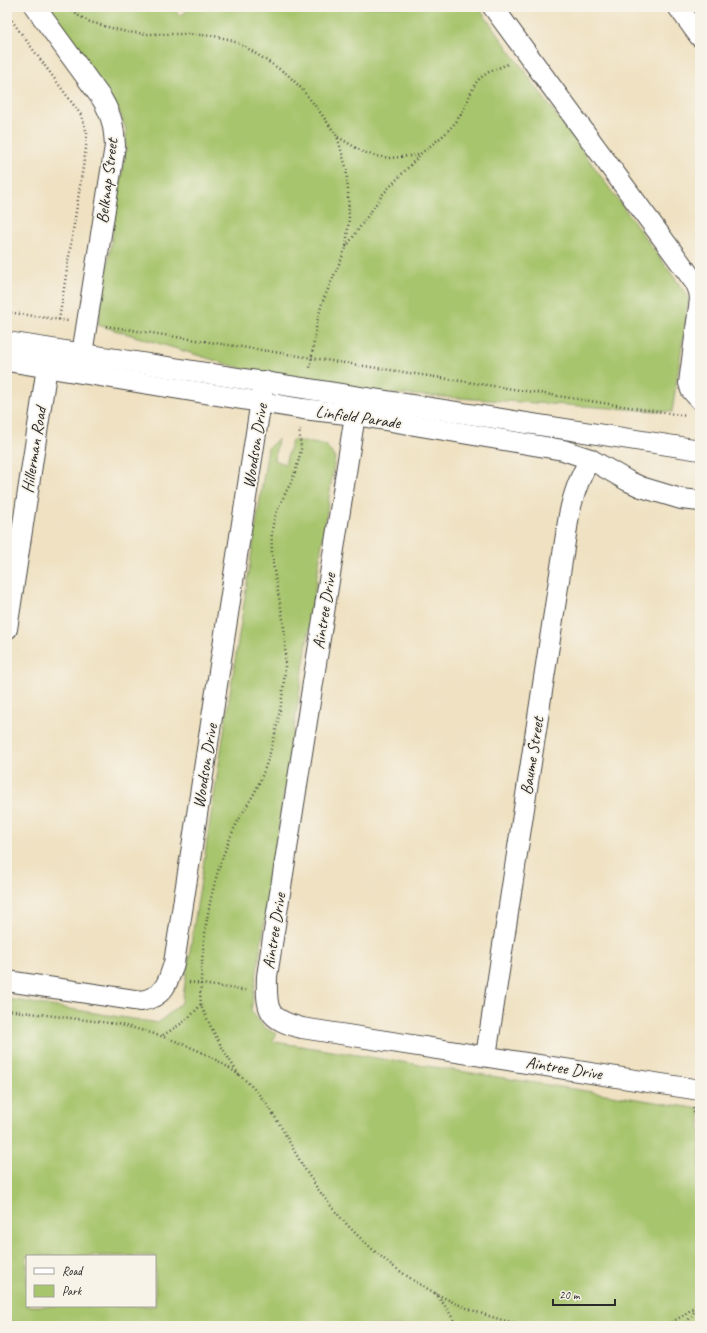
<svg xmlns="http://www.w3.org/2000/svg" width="707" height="1333" font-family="Caveat,sans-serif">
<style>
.green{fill:#a7c56d;stroke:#69784c;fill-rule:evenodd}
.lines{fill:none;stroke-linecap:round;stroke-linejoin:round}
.minor-casing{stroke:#484642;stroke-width:22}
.path{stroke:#484642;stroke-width:2.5;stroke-dasharray:1 3;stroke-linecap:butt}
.minor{stroke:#fff;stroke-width:20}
.labels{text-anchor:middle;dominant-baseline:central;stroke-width:3.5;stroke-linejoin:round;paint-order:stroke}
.street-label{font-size:17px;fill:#2b2b2b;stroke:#f7f3e8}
</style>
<rect width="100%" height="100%" fill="#f7f3e8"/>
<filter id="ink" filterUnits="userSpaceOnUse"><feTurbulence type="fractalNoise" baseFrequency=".025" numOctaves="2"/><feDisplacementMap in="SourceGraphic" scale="8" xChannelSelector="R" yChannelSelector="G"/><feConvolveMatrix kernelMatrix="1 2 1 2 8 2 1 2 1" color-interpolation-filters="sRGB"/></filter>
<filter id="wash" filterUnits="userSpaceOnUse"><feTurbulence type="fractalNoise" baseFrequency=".012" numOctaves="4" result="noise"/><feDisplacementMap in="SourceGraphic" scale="16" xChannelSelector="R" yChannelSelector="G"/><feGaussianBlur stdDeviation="0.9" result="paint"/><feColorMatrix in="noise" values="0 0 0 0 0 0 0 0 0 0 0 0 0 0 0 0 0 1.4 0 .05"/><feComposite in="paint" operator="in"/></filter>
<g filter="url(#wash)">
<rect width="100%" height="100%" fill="#efe1c1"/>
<g class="green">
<polygon points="46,7 173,7 180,16 192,7 478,7 689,298 672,412 306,388 98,325 126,150 126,130 119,110"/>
<path d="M278,439L274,460L285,464L292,440L326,445L335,458L251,1011L264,1027L276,1034L273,1040L275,1042L700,1109V1326H223L199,1323L192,1326H44L7,1321V999L158,1023L182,1002L268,448ZM27,1256H155V1306H27Z"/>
</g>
</g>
<g filter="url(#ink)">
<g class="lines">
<defs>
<g id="minor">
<path d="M35,7L102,99C112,116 114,127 115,146L82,354"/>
<polyline points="493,7 696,284 699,291 700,299 689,383 691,390 700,400"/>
<polyline points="678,7 700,37"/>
<polyline points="7,342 700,450"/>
<polyline points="7,361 303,409 355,415 563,450 590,459 628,481 641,487 681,499 700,501"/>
<path d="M355,415L267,976C266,1011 267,1019 302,1028L700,1090"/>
<polyline points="7,629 47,367"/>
<path d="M7,981L141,1001C164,997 168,983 174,963L264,381"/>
<path d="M486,1056L569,515C574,492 579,479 590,459"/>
</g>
</defs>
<use href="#minor" class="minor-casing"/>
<g class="path">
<polyline points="70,7 79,16 90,22 126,32 148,34 189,34 214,36 228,39 244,46 287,74 301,88 317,108 337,136 346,167 348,190 349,218 346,248 322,303 317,322 310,368"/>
<polyline points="7,14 81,115 87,133 86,148 59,320"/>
<polyline points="338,137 363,152 376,156 390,158 419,155 445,134 456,122 463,111 475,84 480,78 489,72 510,63"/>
<polyline points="346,247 383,194 419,156"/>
<polyline points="7,312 68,321"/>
<polyline points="106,326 687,416"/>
<polyline points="189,982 248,991"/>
<path d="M7,1010L117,1024C160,1034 203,1048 239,1075C271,1100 285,1137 306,1171C355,1250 440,1313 533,1326"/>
<path d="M163,1035C177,1027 191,1018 201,1004"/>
<path d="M239,1075C227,1056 215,1037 206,1016C204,1012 201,1007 201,1003C199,991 202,975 202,962C205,917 215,869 235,827C241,815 248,804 255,792C268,765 276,734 281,704C286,674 287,643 282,613C277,586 270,559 272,532C274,507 289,492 296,469C298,463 300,455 301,449C301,442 299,436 300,429"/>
<polyline points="693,1108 700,1137"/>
<path d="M435,1293C444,1304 451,1313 456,1326"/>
<polyline points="512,1326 519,1324"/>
<polyline points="665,1326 684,1315 700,1302"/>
<polyline points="684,1326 700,1304"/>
</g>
<use href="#minor" class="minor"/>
</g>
</g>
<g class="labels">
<g class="street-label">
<text transform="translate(107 181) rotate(-83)">Belknap Street</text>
<text transform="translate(358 417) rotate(8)">Linfield Parade</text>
<text transform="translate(255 446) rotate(-81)">Woodson Drive</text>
<text transform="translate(34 450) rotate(-81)">Hillerman Road</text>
<text transform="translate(324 611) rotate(-81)">Aintree Drive</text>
<text transform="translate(532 756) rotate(-81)">Baume Street</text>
<text transform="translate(205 766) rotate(-81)">Woodson Drive</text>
<text transform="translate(274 931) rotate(-81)">Aintree Drive</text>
<text transform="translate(564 1068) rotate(9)">Aintree Drive</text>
</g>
</g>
<rect width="707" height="1333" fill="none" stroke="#f7f3e8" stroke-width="24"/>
<rect x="26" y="1255" width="130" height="52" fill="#f7f3e8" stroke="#a5a39c"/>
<rect x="34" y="1268" width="20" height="6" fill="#ffffff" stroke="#a5a39c"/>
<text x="62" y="1275" font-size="12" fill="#2b2b2b">Road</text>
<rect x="34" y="1285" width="20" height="12" fill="#a7c56d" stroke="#a5a39c"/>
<text x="62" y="1295" font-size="12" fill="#2b2b2b">Park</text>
<path d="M553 1299v6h62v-6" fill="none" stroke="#2b2b2b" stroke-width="2"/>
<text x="559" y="1299" font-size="12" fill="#2b2b2b" stroke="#f7f3e8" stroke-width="3" paint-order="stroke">20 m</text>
</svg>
